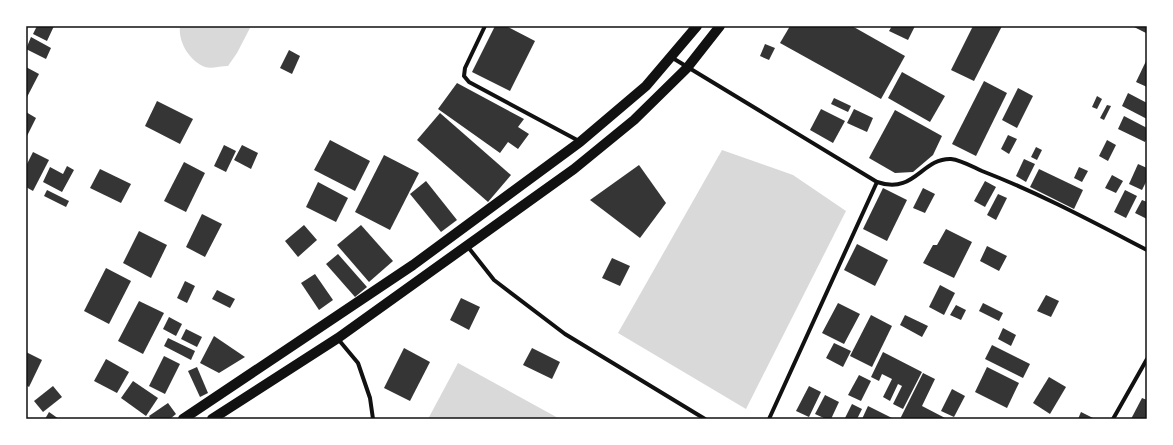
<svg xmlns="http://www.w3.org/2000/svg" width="1173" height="445" font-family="Lato,sans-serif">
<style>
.water{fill:#d9d9d9}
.building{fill:#353535}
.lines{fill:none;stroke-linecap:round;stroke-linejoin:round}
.minor{stroke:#111;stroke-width:4}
.primary{stroke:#111;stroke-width:10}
.neatline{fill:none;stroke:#111;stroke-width:1.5}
</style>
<rect width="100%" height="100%" fill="#fff"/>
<g class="water">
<path d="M180,26H251L237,53L228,66C221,66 211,69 205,67C190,61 178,43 180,26Z"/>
<polygon points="722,150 793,175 846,211 746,409 618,333"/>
<polygon points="458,363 560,419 428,419"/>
</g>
<g class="building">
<polygon points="37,26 54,26 47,41 33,34"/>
<polygon points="495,26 506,26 535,41 510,91 472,72"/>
<polygon points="790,26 852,26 905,56 881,99 780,43"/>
<polygon points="892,26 915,26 908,40 889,31"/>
<polygon points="973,26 1002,26 974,81 951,70"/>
<polygon points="1132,26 1147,26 1147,30 1146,33"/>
<polygon points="31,37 51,48 46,59 26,49"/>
<polygon points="765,44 775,48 769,60 760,56"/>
<polygon points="289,50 300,56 292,74 280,68"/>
<polygon points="1147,59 1147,87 1136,82"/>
<polygon points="26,67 39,74 26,99"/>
<polygon points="902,72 945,96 930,122 888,98"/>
<polygon points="984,81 1007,93 976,156 952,144"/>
<polygon points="457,83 524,119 518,127 529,134 518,149 508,142 500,153 438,109"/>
<polygon points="1018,88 1033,96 1017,128 1002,120"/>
<polygon points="1128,93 1147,103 1147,119 1122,106"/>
<polygon points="1097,96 1102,99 1097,109 1092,107"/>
<polygon points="834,98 851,106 848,112 831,104"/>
<polygon points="157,101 193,119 180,144 145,126"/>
<polygon points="1107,105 1111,106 1104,120 1100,118"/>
<polygon points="821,109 845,121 833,143 810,130"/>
<polygon points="854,109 873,118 867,132 847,123"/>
<polygon points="895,110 942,136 933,155 913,172 895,173 869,158"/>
<polygon points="26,112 36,118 26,138"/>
<polygon points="440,113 511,175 488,202 417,140"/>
<polygon points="1124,116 1147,128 1147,137 1145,142 1118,129"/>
<polygon points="1008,135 1017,139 1009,154 1001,149"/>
<polygon points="330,140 370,161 355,191 314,170"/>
<polygon points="1107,140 1116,145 1108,161 1099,156"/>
<polygon points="224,145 236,151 226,172 214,166"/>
<polygon points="242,145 258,153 251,169 234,160"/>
<polygon points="1036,147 1042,150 1037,160 1031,157"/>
<polygon points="33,152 49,160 33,191 26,187 26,166"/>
<polygon points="384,155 419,173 390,230 355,212"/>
<polygon points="1024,159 1035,164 1026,182 1016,176"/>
<polygon points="184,162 205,173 186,212 164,201"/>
<polygon points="1138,164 1147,168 1147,180 1142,190 1129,184"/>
<polygon points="639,165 666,203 640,238 590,200"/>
<polygon points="67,166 74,170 62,192 43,182 50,167 63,174"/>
<polygon points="1079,167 1088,171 1082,182 1074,178"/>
<polygon points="100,169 131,184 121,203 90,188"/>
<polygon points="1039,169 1083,190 1074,209 1030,187"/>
<polygon points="1112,175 1123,181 1116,193 1105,188"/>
<polygon points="426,181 457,220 441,232 410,194"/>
<polygon points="985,181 996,187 985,207 974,201"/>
<polygon points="318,182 348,198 336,222 306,207"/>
<polygon points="883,188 907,200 887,241 863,229"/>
<polygon points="923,188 935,194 925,213 913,208"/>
<polygon points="47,190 69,201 66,207 44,196"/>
<polygon points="1125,190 1137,196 1126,218 1114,212"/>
<polygon points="998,194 1007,198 996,220 987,215"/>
<polygon points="1142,200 1147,202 1147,219 1135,213"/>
<polygon points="202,214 222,224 205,257 186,247"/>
<polygon points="304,225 317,240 298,257 285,241"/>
<polygon points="361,225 393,261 369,282 337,245"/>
<polygon points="946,229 972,242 954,278 923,263 933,245 937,245"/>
<polygon points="139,231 167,245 151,278 123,263"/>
<polygon points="857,244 888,260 875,286 844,270"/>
<polygon points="987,246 1007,256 999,271 980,261"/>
<polygon points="338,254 367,287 355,297 326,264"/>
<polygon points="612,258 630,266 620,286 602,278"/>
<polygon points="106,268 131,281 109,324 84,311"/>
<polygon points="315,274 333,300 319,310 301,283"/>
<polygon points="185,281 195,286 187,303 177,298"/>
<polygon points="940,285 955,293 944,315 929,307"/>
<polygon points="217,290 235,299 230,308 212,299"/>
<polygon points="1046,295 1059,301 1051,317 1037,311"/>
<polygon points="461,298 480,307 469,330 450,320"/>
<polygon points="139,301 164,313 143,354 118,341"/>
<polygon points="838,303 860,314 844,344 822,333"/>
<polygon points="983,303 1003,313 999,321 979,311"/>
<polygon points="956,305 966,310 961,320 950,315"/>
<polygon points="871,315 892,326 872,367 850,356"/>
<polygon points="905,315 928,326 922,337 900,325"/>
<polygon points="169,317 182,324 176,336 163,329"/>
<polygon points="1003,328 1016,335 1011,346 998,339"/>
<polygon points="186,329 202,337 197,347 181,339"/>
<polygon points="214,336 245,357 219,373 200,363"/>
<polygon points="168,338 195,351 191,360 164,346"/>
<polygon points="834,343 851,351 843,367 826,358"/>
<polygon points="992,345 1030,364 1023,378 985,359"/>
<polygon points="404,348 430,362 410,401 384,388"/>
<polygon points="532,348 560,362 552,379 523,365"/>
<polygon points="26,352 42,360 29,387 26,385"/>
<polygon points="883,352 922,372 903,409 893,404 902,386 898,384 890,401 883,397 892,379 882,374 879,381 871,377"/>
<polygon points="164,356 180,364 165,394 149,386"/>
<polygon points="106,359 129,372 117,393 94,381"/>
<polygon points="197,367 208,393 200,397 188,371"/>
<polygon points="987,367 1019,383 1007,408 975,392"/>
<polygon points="923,373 935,379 922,406 947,419 900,419"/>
<polygon points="859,375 871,381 861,401 848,395"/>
<polygon points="1049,377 1066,387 1050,414 1033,403"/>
<polygon points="133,381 158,398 146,416 121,398"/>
<polygon points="53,386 62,397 43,412 34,401"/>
<polygon points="809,386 821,392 809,417 796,411"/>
<polygon points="952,389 965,396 954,417 941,411"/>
<polygon points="825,395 839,402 831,419 826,419 815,414"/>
<polygon points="1142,398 1147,400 1147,419 1131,419"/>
<polygon points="168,403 176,414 170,419 151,419 149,416"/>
<polygon points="852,404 862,409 857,419 846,419 845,418"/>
<polygon points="868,406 892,418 892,419 862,419"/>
<polygon points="49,412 59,419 45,419"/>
<polygon points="1081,412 1095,419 1078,419"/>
</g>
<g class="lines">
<g class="minor">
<polyline points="485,26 465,68 464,76 469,82 579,141"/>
<path d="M671,57L877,182C915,195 921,158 951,159C961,160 973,167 982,171C1039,193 1093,222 1147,250"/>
<polyline points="468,247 494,280 565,334 705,419"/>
<polyline points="338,339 358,363 370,398 373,419"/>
<polyline points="769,419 877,182"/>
<polyline points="1113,419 1147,359"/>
</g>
<g class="primary">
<polyline points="183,419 413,265 580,142 646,86 697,26"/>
<polyline points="212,419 338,338 574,169 634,120 687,68 720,26"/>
</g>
</g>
<rect width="1173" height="445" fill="none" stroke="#ffffff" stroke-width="54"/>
<rect x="27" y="27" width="1119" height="391" class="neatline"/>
</svg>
